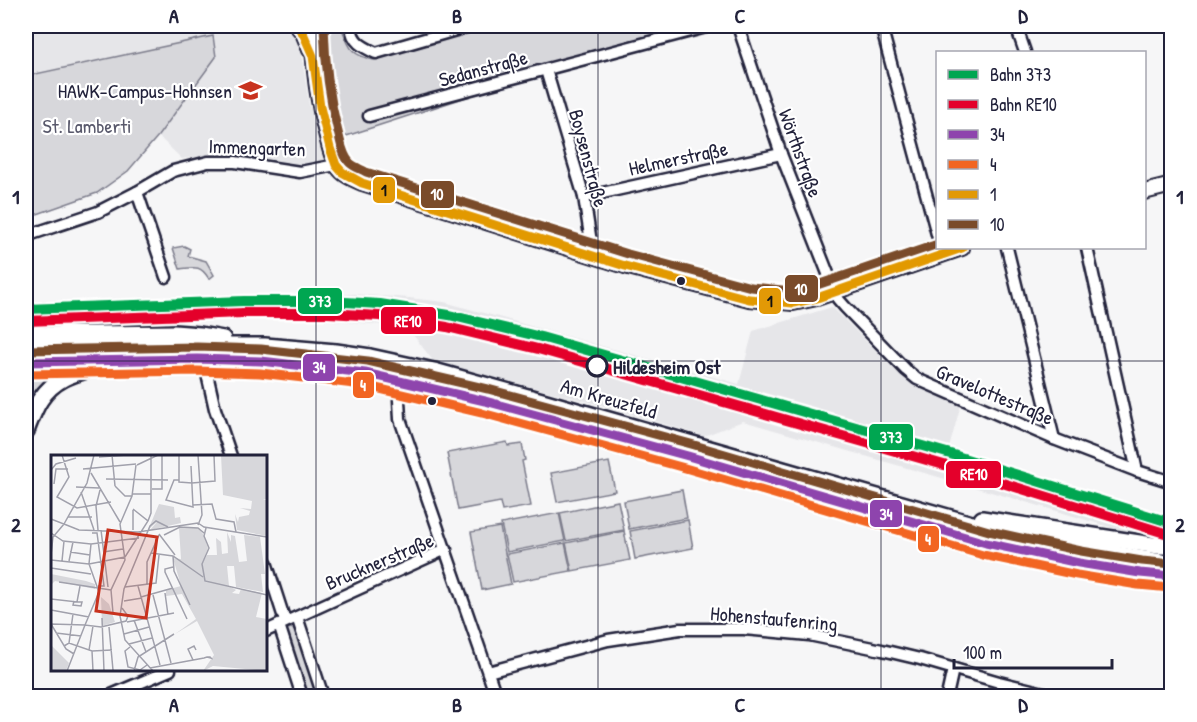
<svg xmlns="http://www.w3.org/2000/svg" width="1197" height="722" font-family="'Patrick Hand',sans-serif">
<style>
.built{fill:#e6e6e9}
.green{fill:#d7d7db;stroke:#7c7c8b;stroke-width:1.5}
.lines{fill:none;stroke-linecap:round;stroke-linejoin:round}
.minor-casing{stroke:#22223b;stroke-width:15}
.tertiary-casing{stroke:#22223b;stroke-width:18}
.secondary-casing{stroke:#22223b;stroke-width:20}
.minor{stroke:#fff;stroke-width:10}
.tertiary{stroke:#fff;stroke-width:14}
.secondary{stroke:#fff;stroke-width:15}
.bus-1-casing{stroke:#fff;stroke-width:14}
.bus-2-casing{stroke:#fff;stroke-width:14}
.bus-3-casing{stroke:#fff;stroke-width:14}
.bus-4-casing{stroke:#fff;stroke-width:14}
.bus-1{stroke:#8e44ad;stroke-width:9}
.bus-2{stroke:#f26522;stroke-width:9}
.bus-3{stroke:#e29906;stroke-width:9}
.bus-4{stroke:#7a4b2a;stroke-width:9}
.rail-1-casing{stroke:#fff;stroke-width:15}
.rail-2-casing{stroke:#fff;stroke-width:15}
.rail-1{stroke:#00a651;stroke-width:10}
.rail-2{stroke:#e4002b;stroke-width:10}
.grid{fill:none;stroke:#22223b;stroke-width:1.5;stroke-opacity:0.55}
.bus-dot{fill:#22223b;stroke:#fff;stroke-width:2}
.stop-dot{fill:#fff;stroke:#22223b;stroke-width:3}
.labels{text-anchor:middle;dominant-baseline:central;stroke-width:4.5;stroke-linejoin:round;paint-order:stroke}
.street-label{font-size:20px;fill:#22223b;stroke:#fff}
.poi-label{font-size:20px;fill:#22223b;stroke:#fff;text-anchor:end}
.park-label{font-size:20px;fill:#58586b;stroke:#fff}
.stop-label{font-size:20px;font-weight:bold;fill:#22223b;stroke:#fff;text-anchor:start}
.inset-road{fill:none;stroke:#a1a1ac;stroke-width:1.5}
.view{fill:#c8321e;fill-opacity:0.15;stroke:#c8321e;stroke-width:3}
.inset-edge{fill:none;stroke:#22223b;stroke-width:3}
.line-badge{stroke:#fff;stroke-width:2}
.badge-label{font-size:16px;text-anchor:middle;font-weight:bold;fill:#fff}
.pale-badge-label{font-size:16px;text-anchor:middle;font-weight:bold;fill:#111}
.neatline{fill:none;stroke:#22223b;stroke-width:2}
.grid-label{font-size:20px;text-anchor:middle;font-weight:bold;fill:#22223b}
</style>
<rect width="100%" height="100%" fill="#f6f6f7"/>
<filter id="ink" filterUnits="userSpaceOnUse"><feTurbulence type="fractalNoise" baseFrequency=".0167" numOctaves="2"/><feDisplacementMap in="SourceGraphic" scale="12" xChannelSelector="R" yChannelSelector="G"/><feConvolveMatrix kernelMatrix="1 2 1 2 8 2 1 2 1" color-interpolation-filters="sRGB"/></filter>
<g filter="url(#ink)">
<g class="built">
<polygon points="26,26 290,26 296,35 301,50 309,104 326,154 325,158 320,163 295,166 264,161 225,153 182,159 158,136 216,57 213,36 26,76"/>
<polygon points="242,294 354,294 409,298 444,302 739,384 753,331 832,307 897,372 961,404 949,448 1171,518 1171,546 1057,511 743,421 704,436 597,404 434,362 407,327 300,318 26,323 26,302"/>
</g>
<g class="green">
<path d="M323,26H341C349,47 350,55 374,60L488,26H701L556,68L337,139C329,101 323,64 323,26Z"/>
<polygon points="213,36 216,57 158,136 128,171 97,193 26,218 26,76"/>
<path d="M184,246L190,249L188,256L206,261L214,275L209,279C201,265 195,267 180,269L173,248Z"/>
<polygon points="67,368 48,381 26,414 26,369"/>
<polygon points="507,442 508,446 522,444 525,460 522,461 531,506 502,511 500,502 458,510 447,453"/>
<polygon points="609,462 615,491 557,502 551,473"/>
<polygon points="682,490 687,518 629,529 624,501"/>
<polygon points="618,501 624,530 566,541 560,513"/>
<polygon points="559,513 565,541 507,552 501,524"/>
<polygon points="688,520 693,548 635,559 630,531"/>
<polygon points="500,527 511,584 482,590 471,532"/>
<polygon points="624,531 630,560 572,571 566,543"/>
<polygon points="565,543 571,571 513,582 507,554"/>
<polygon points="291,628 295,630 317,696 307,696 285,632 287,629"/>
</g>
<g class="lines">
<defs>
<g id="minor">
<path d="M351,26C352,42 363,47 376,53L470,26"/>
<polyline points="738,26 781,154 838,299 845,307 906,370 917,379 1054,439 1137,471 1172,482"/>
<polyline points="881,26 938,238"/>
<polyline points="1016,26 1025,52"/>
<polyline points="546,70 584,197 593,255"/>
<polyline points="369,116 710,26"/>
<polyline points="137,192 166,277"/>
<polyline points="584,197 781,154"/>
<polyline points="26,236 98,212 137,192 173,171 208,162 235,162 300,172 336,165"/>
<polyline points="1007,248 1054,439"/>
<polyline points="1087,248 1137,471"/>
<polyline points="410,365 399,400 400,419 496,696"/>
<polyline points="207,374 215,409 231,456"/>
<polyline points="266,562 285,621"/>
<polyline points="297,617 323,696"/>
<polyline points="279,625 302,696"/>
<polyline points="266,631 446,549"/>
<polyline points="488,672 608,640 680,629 744,629 809,635 882,650 920,659 999,682 1056,696"/>
<polyline points="109,696 170,670"/>
<polyline points="947,696 953,669"/>
</g>
<g id="tertiary">
<polyline points="297,26 303,33 310,50"/>
<path d="M312,26C313,64 317,100 327,137C330,149 333,163 342,172C347,177 355,180 362,183L625,266L749,299L793,303L817,298L962,248"/>
<polyline points="1144,192 1172,185"/>
</g>
<g id="secondary">
<polyline points="26,335 174,333 200,335 223,339"/>
<polyline points="26,349 134,346 265,346 336,352 370,357 434,371 542,401 979,526 1031,539 1172,564"/>
<polyline points="26,362 197,359 261,361 365,373 485,401 688,456 986,543 1079,563 1140,573 1172,586"/>
<path d="M26,431C30,421 34,409 40,400C55,377 75,373 100,366"/>
<polyline points="982,519 1159,546 1172,546"/>
</g>
</defs>
<use href="#minor" class="minor-casing"/>
<use href="#tertiary" class="tertiary-casing"/>
<use href="#secondary" class="secondary-casing"/>
<use href="#minor" class="minor"/>
<use href="#tertiary" class="tertiary"/>
<use href="#secondary" class="secondary"/>
<defs>
<polyline id="bus-1" points="26,362 197,359 261,361 365,373 485,401 688,456 986,543 1079,563 1140,573 1172,576"/>
<polyline id="bus-2" points="26,374 197,371 260,373 363,385 482,413 685,468 983,555 1077,575 1138,585 1171,588"/>
<polyline id="bus-3" points="297,26 303,33 313,56 320,107 330,148 336,165 342,172 362,183 625,266 749,299 793,303 817,298 962,248"/>
<g id="bus-4">
<path d="M324,26C325,62 329,97 338,132C341,142 342,155 350,163C354,167 361,169 366,172L628,254L751,287L792,291L814,286L938,244"/>
<polyline points="26,350 197,347 261,349 368,361 488,389 691,444 989,531 1081,551 1142,561 1172,564"/>
</g>
</defs>
<use href="#bus-1" class="bus-1-casing"/>
<use href="#bus-2" class="bus-2-casing"/>
<use href="#bus-3" class="bus-3-casing"/>
<use href="#bus-4" class="bus-4-casing"/>
<use href="#bus-1" class="bus-1"/>
<use href="#bus-2" class="bus-2"/>
<use href="#bus-3" class="bus-3"/>
<use href="#bus-4" class="bus-4"/>
<defs>
<polyline id="rail-1" points="26,309 244,301 328,301 380,304 449,315 541,337 947,453 1172,523"/>
<polyline id="rail-2" points="26,321 244,313 328,313 379,316 447,327 538,349 944,465 1168,534"/>
</defs>
<use href="#rail-1" class="rail-1-casing"/>
<use href="#rail-2" class="rail-2-casing"/>
<use href="#rail-1" class="rail-1"/>
<use href="#rail-2" class="rail-2"/>
</g>
</g>
<path class="grid" d="M316,26V696M598,26V696M881,26V696M26,361H1172"/>
<defs>
<symbol id="university-bare" viewBox="-9 -9 18 18"><path d="M0-5L7-2L0 1L-7-2ZM-4 1L0 2.5L4 1V4Q0 6-4 4Z" fill="#c8321e" stroke="#fff" stroke-width="2.5" paint-order="stroke"/></symbol>
</defs>
<g fill-rule="evenodd">
<use href="#university-bare" x="234" y="74" width="33" height="33"/>
</g>
<g class="bus-dot">
<circle cx="681" cy="281" r="5"/>
<circle cx="432" cy="401" r="5"/>
</g>
<circle class="stop-dot" cx="597" cy="366" r="10"/>
<g class="labels">
<g class="street-label">
<text transform="translate(483 68) rotate(-15)">Sedanstraße</text>
<text transform="translate(257 147) rotate(2)">Immengarten</text>
<text transform="translate(801 153) rotate(70)">Wörthstraße</text>
<text transform="translate(589 158) rotate(75)">Boysenstraße</text>
<text transform="translate(678 158) rotate(-12)">Helmerstraße</text>
<text transform="translate(995 394) rotate(23)">Gravelottestraße</text>
<text transform="translate(609 398) rotate(16)">Am Kreuzfeld</text>
<text transform="translate(379 561) rotate(-23)">Brucknerstraße</text>
<text transform="translate(774 618) rotate(5)">Hohenstaufenring</text>
</g>
<g class="poi-label">
<text x="232" y="90">HAWK-Campus-Hohnsen</text>
</g>
<g class="park-label">
<text x="87" y="125">St. Lamberti</text>
</g>
<g class="stop-label">
<text x="613" y="366">Hildesheim Ost</text>
</g>
</g>
<g transform="translate(51 455)">
<rect width="216" height="216" fill="#f6f6f7"/>
<path d="M170,0H216V44H212L215,45L216,81L186,75L184,59L187,67L188,62L198,60L199,56L189,53L200,54L201,46L172,40ZM108,49L123,52L124,63L129,62L130,68L99,75L107,66L97,75ZM128,73H148L152,79L157,93L151,109L156,100H166L165,83L170,87L171,99L177,98L176,77L180,87V80L184,81L188,107L196,106L193,80L209,82L214,119H210L212,137L185,132L183,111H176L178,131L185,135L181,138L188,139L190,134L211,138L205,162L216,164V216L162,211L152,216L163,200L146,166L124,179L145,164L131,139L115,141V135L130,131L122,103L130,104ZM0,119L35,126L44,129V134L4,126L0,130ZM50,142L58,149L64,167L51,171ZM0,190L18,208L15,216H0Z" fill="#d7d7db"/>
<path class="inset-road" d="M11,0L18,22L6,42L26,53L60,47M61,0L64,31M128,0V27L141,28L164,26L163,0M48,2L76,0M86,10L107,0M32,14L85,9M0,15L5,9L25,3M40,18L69,67M55,24L117,25M128,25H123L115,45L142,52L140,11M3,29L5,14H17M64,31L74,41H81M25,32L48,33M101,34H111V0M30,37L43,75M81,39H100M142,50L161,49L165,64L183,67L185,77M82,55V75M17,62H41M0,64L13,69L2,82L0,100M97,66L100,58V0M147,68L153,72L216,82M13,69L28,75L87,77L147,68M13,69L36,28L43,0M147,70L151,60L147,0M155,73L153,81L158,93L151,109L154,126L216,140M47,75L45,51L49,35M50,75L57,132M0,78L12,86L40,89L88,83M41,78H46L53,131H47M108,79L124,100M113,80L129,72L147,73L153,78M19,97L39,100M52,97L72,94M100,98L122,101L152,122M122,101L123,116L139,150M0,105L38,109L74,102L97,66L82,54M11,106L13,86M18,106L22,87M122,112L114,114V117L136,164M0,113L40,119M8,127L60,135M96,129V107L108,80M87,131L109,210M74,132L105,128L108,100M114,138L117,160M102,140L120,208M90,142L122,133M0,144L26,147L29,131M23,146L22,150L30,151L31,147H26M73,146L91,143M0,155L38,162M62,158L60,135L74,105L69,69L81,41L85,10M51,163L53,216M83,165L95,197M76,167L123,158M0,169L34,170L48,137L38,109L40,89M0,169L15,194L23,199M58,172L62,215M5,178L30,181M73,179L98,172M18,188L22,159M78,189L101,183M13,191L18,188L41,196L61,195M79,192L74,196L77,212L89,215L96,210M38,195L42,171M41,196L42,216M142,205L137,194L143,191L145,195M99,213L153,203L156,202H159L160,203L156,202M16,216L34,170L50,172L75,166L77,161L71,153M83,216L87,202L123,179M102,216L74,185L69,161L73,134L99,71L105,66L117,72"/>
<path class="view" d="M57,75L106,82L95,163L45,156Z"/>
<rect width="216" height="216" class="inset-edge"/>
</g>
<g class="line-badge">
<rect x="372" y="176" width="24" height="28" rx="6" fill="#e29906"/>
<rect x="420" y="180" width="35" height="29" rx="6" fill="#7a4b2a"/>
<rect x="784" y="274" width="35" height="29" rx="6" fill="#7a4b2a"/>
<rect x="758" y="287" width="24" height="28" rx="6" fill="#e29906"/>
<rect x="297" y="287" width="46" height="28" rx="6" fill="#00a651"/>
<rect x="380" y="306" width="57" height="29" rx="6" fill="#e4002b"/>
<rect x="302" y="353" width="34" height="29" rx="6" fill="#8e44ad"/>
<rect x="352" y="371" width="23" height="28" rx="6" fill="#f26522"/>
<rect x="868" y="423" width="46" height="28" rx="6" fill="#00a651"/>
<rect x="945" y="460" width="57" height="29" rx="6" fill="#e4002b"/>
<rect x="869" y="499" width="34" height="29" rx="6" fill="#8e44ad"/>
<rect x="917" y="525" width="23" height="28" rx="6" fill="#f26522"/>
</g>
<g class="badge-label">
<text x="437" y="200">10</text>
<text x="801" y="295">10</text>
<text x="320" y="307">373</text>
<text x="408" y="327">RE10</text>
<text x="319" y="373">34</text>
<text x="363" y="391">4</text>
<text x="891" y="443">373</text>
<text x="974" y="480">RE10</text>
<text x="886" y="520">34</text>
<text x="928" y="545">4</text>
</g>
<g class="pale-badge-label">
<text x="384" y="196">1</text>
<text x="770" y="307">1</text>
</g>
<rect width="1197" height="722" fill="none" stroke="#fff" stroke-width="66"/>
<rect x="936" y="51" width="210" height="198" fill="#ffffff" stroke="#a7a7b1" stroke-width="1.5"/>
<rect x="948" y="70" width="30" height="9" fill="#00a651" stroke="#a7a7b1" stroke-width="1.5"/>
<text x="990" y="81" font-size="18" fill="#22223b">Bahn 373</text>
<rect x="948" y="100" width="30" height="9" fill="#e4002b" stroke="#a7a7b1" stroke-width="1.5"/>
<text x="990" y="111" font-size="18" fill="#22223b">Bahn RE10</text>
<rect x="948" y="130" width="30" height="9" fill="#8e44ad" stroke="#a7a7b1" stroke-width="1.5"/>
<text x="990" y="141" font-size="18" fill="#22223b">34</text>
<rect x="948" y="160" width="30" height="9" fill="#f26522" stroke="#a7a7b1" stroke-width="1.5"/>
<text x="990" y="171" font-size="18" fill="#22223b">4</text>
<rect x="948" y="190" width="30" height="9" fill="#e29906" stroke="#a7a7b1" stroke-width="1.5"/>
<text x="990" y="201" font-size="18" fill="#22223b">1</text>
<rect x="948" y="220" width="30" height="9" fill="#7a4b2a" stroke="#a7a7b1" stroke-width="1.5"/>
<text x="990" y="231" font-size="18" fill="#22223b">10</text>
<path d="M954 659v9h158v-9" fill="none" stroke="#22223b" stroke-width="3"/>
<text x="963" y="659" font-size="18" fill="#22223b" stroke="#ffffff" stroke-width="4.5" paint-order="stroke">100 m</text>
<rect x="33" y="33" width="1131" height="656" class="neatline"/>
<g class="grid-label">
<text x="174" y="23">A</text>
<text x="457" y="23">B</text>
<text x="740" y="23">C</text>
<text x="1023" y="23">D</text>
<text x="16" y="204">1</text>
<text x="1180" y="204">1</text>
<text x="16" y="532">2</text>
<text x="1180" y="532">2</text>
<text x="174" y="712">A</text>
<text x="457" y="712">B</text>
<text x="740" y="712">C</text>
<text x="1023" y="712">D</text>
</g>
</svg>
